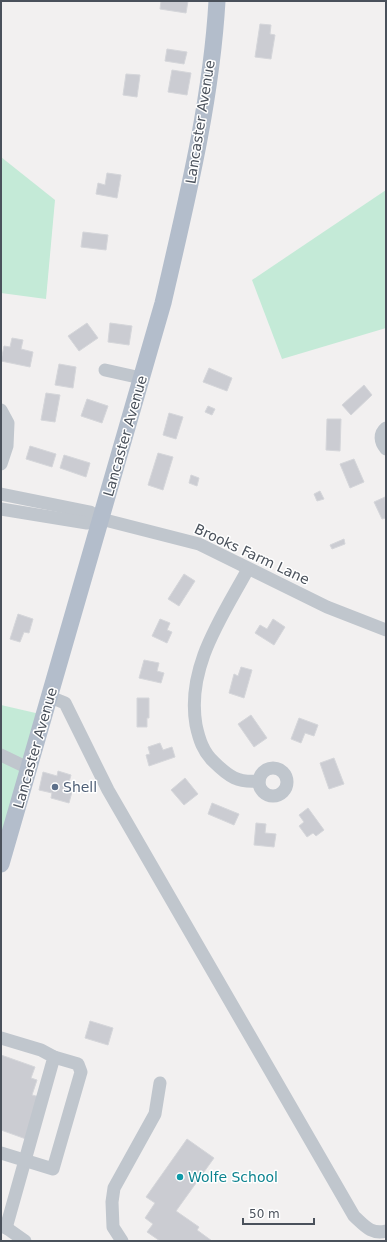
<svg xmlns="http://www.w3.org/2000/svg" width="387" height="1242" font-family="'DejaVu Sans',sans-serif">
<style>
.green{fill:#c4ead7}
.building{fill:#cbccd2;stroke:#d5d6da}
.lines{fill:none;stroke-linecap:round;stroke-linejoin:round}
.minor{stroke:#c0c6cd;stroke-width:13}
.major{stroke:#b3bdcb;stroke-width:17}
.service-dot{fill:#5c6f8a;stroke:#fff;stroke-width:1.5}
.culture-dot{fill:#0f9aa8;stroke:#fff;stroke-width:1.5}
.labels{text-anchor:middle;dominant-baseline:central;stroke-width:3;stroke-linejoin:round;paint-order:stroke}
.street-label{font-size:14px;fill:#4a515b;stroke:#fff}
.service-label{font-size:14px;fill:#4e5e75;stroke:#fff;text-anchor:start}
.culture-label{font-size:14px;fill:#0d838f;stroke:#fff;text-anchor:start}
</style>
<rect width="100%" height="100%" fill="#f2f0f0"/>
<g class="green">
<polygon points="1,157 55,200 46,299 1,293"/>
<polygon points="386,190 386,328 282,359 252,280"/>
<polygon points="1,705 40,714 1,849"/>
</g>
<g class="building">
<polygon points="161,1 188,1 186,13 160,9"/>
<polygon points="260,24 271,25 270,34 275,35 271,59 255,57"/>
<polygon points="167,49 187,52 184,64 165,61"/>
<polygon points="172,70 191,73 187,95 168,92"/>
<polygon points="126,74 140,75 137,97 123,95"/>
<polygon points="107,173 121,175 117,198 96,194 98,183 105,185"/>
<polygon points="83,232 108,235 106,250 81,247"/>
<polygon points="87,323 98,338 79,351 68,336"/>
<polygon points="110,323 132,326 129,345 108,342"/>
<polygon points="12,338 23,340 21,349 33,352 30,367 1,361 4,346 10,347"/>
<polygon points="59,364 76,367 73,388 55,385"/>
<polygon points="209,368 232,378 227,391 203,382"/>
<polygon points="364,385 372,395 351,415 342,405"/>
<polygon points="46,393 60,395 55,422 41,420"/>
<polygon points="87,399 108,406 102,423 81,416"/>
<polygon points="208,406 215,409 212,415 205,412"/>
<polygon points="169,413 183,417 176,439 163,435"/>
<polygon points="327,419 341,419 340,451 326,450"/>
<polygon points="30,446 56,454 52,467 26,459"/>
<polygon points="158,453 173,457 163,490 148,485"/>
<polygon points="64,455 90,463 86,477 60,468"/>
<polygon points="354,459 364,482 350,488 340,464"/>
<polygon points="191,475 199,478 197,486 189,483"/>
<polygon points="320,491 324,499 317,501 314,494"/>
<polygon points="385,497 386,518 382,519 374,502"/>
<polygon points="344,539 345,544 332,549 330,545"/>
<polygon points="184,574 195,581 179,606 168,599"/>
<polygon points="18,614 33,619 29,633 24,632 20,642 10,639"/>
<polygon points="160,619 170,623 167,630 172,632 167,643 152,636"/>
<polygon points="273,619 285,627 274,645 255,633 260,625 267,629"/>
<polygon points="144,660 159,663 157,671 164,673 161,683 139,678"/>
<polygon points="241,667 252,670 244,698 229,693 234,674 238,676"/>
<polygon points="137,698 149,698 149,718 147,718 147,727 137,727"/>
<polygon points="251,715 267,738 254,747 238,724"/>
<polygon points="299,718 318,725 314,736 305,733 301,743 291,739"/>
<polygon points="160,743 163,750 172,747 175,757 149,766 146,755 150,754 148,747"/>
<polygon points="334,758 344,784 329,789 320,763"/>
<polygon points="58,771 71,775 68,786 73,788 69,803 51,798 52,793 39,790 43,772 57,776"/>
<polygon points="185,778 198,794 184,805 171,790"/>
<polygon points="212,803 239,814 234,825 208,814"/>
<polygon points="308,808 324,830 316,836 313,833 307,837 299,826 304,822 299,815"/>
<polygon points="256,823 266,824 265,833 276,834 274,847 254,845"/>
<polygon points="90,1021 113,1028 108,1045 85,1038"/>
<polygon points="1,1055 35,1067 31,1078 37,1080 32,1095 40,1097 26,1139 1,1130"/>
<polygon points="187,1139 214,1158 176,1211 199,1227 197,1230 212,1241 160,1241 147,1232 153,1224 145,1218 155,1203 146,1197"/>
</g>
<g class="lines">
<g class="minor">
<polyline points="105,370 141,378"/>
<polyline points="1,410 8,423 7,446 1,464"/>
<path d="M386,428C379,434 380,442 386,449"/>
<polyline points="1,494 90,512 101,519 199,544 327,607 386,630"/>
<polyline points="1,509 87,523 101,519"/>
<path d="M248,569C222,617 186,667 196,725C199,739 203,752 214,762C229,777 238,783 259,781"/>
<path d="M50,697L65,703L108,790L354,1216C364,1225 371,1235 386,1231"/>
<polyline points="1,755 28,768"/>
<circle cx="273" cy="782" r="14"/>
<polyline points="1,1038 41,1050 54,1057 6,1228"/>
<polyline points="1,1153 53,1169 81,1072 78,1064 54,1057"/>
<polyline points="1,1224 25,1241"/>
<polyline points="122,1241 113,1227 112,1202 114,1188 155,1114 160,1083"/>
</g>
<path class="major" d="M1,864L163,303C186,203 211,104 217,1"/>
</g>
<circle class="service-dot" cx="55" cy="787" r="4"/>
<circle class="culture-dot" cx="180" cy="1177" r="4"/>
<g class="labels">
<g class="street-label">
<text transform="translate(200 122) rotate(-81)">Lancaster Avenue</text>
<text transform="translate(125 436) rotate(-74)">Lancaster Avenue</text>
<text transform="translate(252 554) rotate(25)">Brooks Farm Lane</text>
<text transform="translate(35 748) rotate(-74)">Lancaster Avenue</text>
</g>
<g class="service-label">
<text x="63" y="787">Shell</text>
</g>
<g class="culture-label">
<text x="188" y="1177">Wolfe School</text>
</g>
</g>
<rect width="387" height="1242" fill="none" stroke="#4a515b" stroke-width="4"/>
<path d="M243 1218v6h71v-6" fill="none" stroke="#4a515b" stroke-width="2"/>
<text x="249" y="1218" font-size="12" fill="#4a515b" stroke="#ffffff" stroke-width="3" paint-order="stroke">50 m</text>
</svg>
